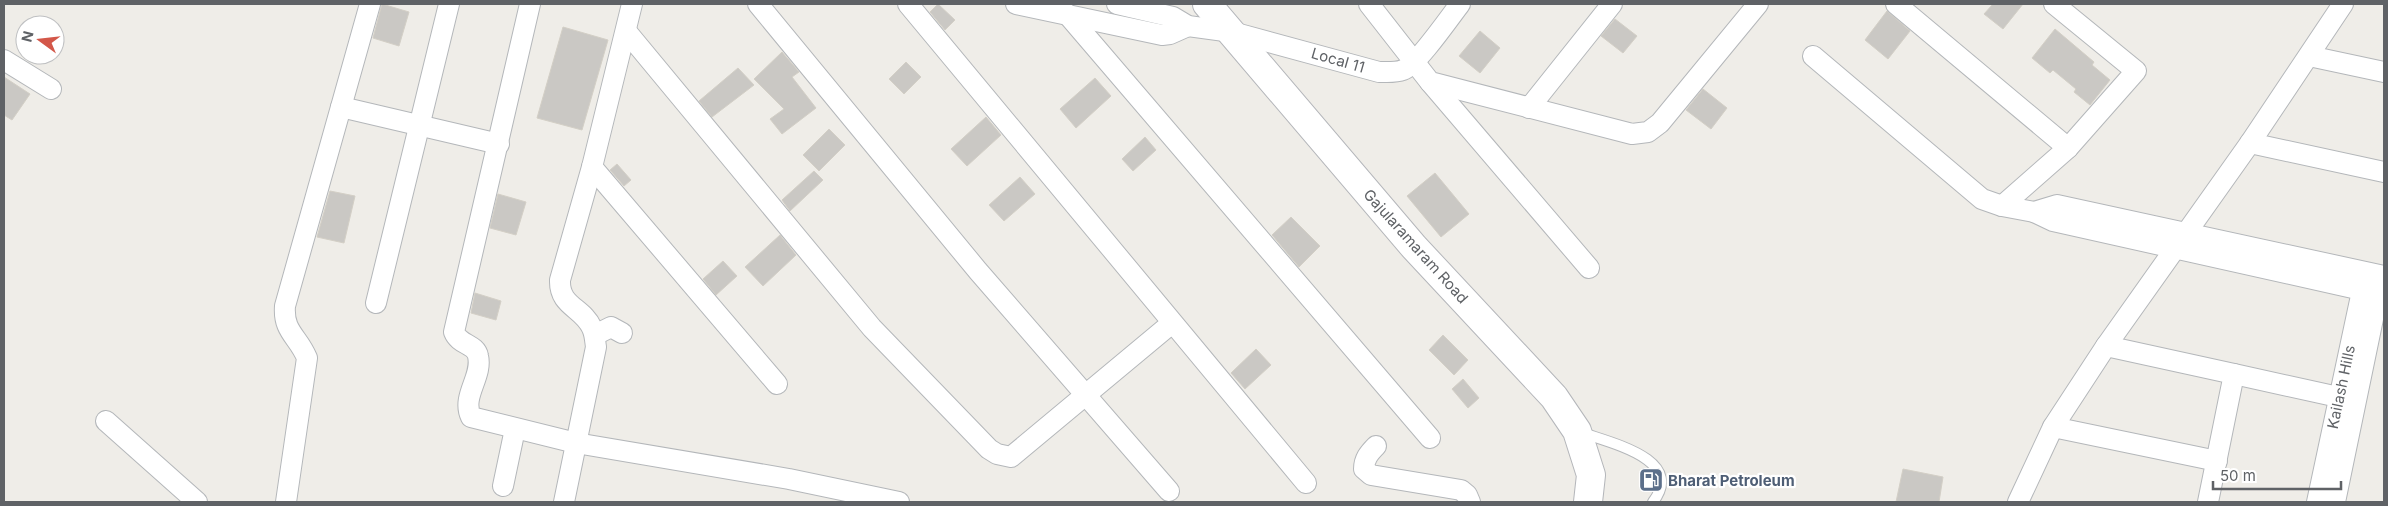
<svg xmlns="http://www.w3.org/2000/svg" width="2388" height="506" font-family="Inter,sans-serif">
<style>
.building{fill:#cac8c4;stroke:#d3cfc6}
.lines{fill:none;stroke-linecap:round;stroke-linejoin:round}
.service-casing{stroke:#b4b7ba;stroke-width:12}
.minor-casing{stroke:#b4b7ba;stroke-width:22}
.secondary-casing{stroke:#b4b6ba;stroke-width:30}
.service{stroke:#fff;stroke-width:10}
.minor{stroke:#fff;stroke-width:20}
.secondary{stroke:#fff;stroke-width:28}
.labels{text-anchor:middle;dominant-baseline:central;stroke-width:4.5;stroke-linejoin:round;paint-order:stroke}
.street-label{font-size:15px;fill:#5f6266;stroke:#fff}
.service-label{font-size:15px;font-weight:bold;fill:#4e5e75;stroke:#fff;text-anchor:start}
</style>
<rect width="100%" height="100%" fill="#efede8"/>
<g class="building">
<polygon points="382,4 409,12 399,46 373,38"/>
<polygon points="938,4 955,20 945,30 930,12"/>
<polygon points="1993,4 2023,4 2003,29 1984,14"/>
<polygon points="1887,11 1910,31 1888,59 1865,40"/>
<polygon points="1615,19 1637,36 1623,53 1601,36"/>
<polygon points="563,27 608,40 582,130 537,118"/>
<polygon points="2055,29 2094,62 2092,65 2110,80 2090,105 2074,92 2076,89 2053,70 2050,73 2032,58"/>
<polygon points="1480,31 1500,48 1480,73 1459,56"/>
<polygon points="782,52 799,72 792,77 816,108 782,134 770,119 784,109 754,79"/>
<polygon points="906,62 921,77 904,94 889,79"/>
<polygon points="738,68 754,85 712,117 699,101"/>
<polygon points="4,77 30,94 12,120 4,115"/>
<polygon points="1095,78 1111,96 1076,128 1060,109"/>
<polygon points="1703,89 1727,108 1711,129 1686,110"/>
<polygon points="986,117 1001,135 967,166 951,149"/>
<polygon points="829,129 845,145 819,171 803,155"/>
<polygon points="1145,137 1156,150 1133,171 1122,159"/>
<polygon points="617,164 631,180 624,186 610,170"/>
<polygon points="814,171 823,180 790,211 782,200"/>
<polygon points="1435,173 1469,214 1441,237 1407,196"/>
<polygon points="1020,177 1035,194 1004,221 989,205"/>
<polygon points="330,191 355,196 344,243 317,237"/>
<polygon points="498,194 526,202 516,235 490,228"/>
<polygon points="1291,217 1320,246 1299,267 1272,235"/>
<polygon points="780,235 796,255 763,286 745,267"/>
<polygon points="723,261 737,276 716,295 703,279"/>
<polygon points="475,293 501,301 496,320 471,313"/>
<polygon points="1443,335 1468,360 1454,375 1429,350"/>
<polygon points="1256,349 1271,365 1245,389 1231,373"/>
<polygon points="1463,379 1479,398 1468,408 1452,389"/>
<polygon points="1903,469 1943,477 1939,502 1896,502"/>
</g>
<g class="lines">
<defs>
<path id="service" d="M1580,432C1610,443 1686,459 1653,502"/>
<g id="minor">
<path d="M530,4L454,332C459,345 476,344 478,356C483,377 461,396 471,417L576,443L789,479L899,502"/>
<polyline points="758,4 978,271 1169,491"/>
<polyline points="908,4 1306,483"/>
<polyline points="1016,4 1162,35 1170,34 1188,26"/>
<path d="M1117,4L1173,17L1188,26L1232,32L1379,72C1387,72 1395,73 1403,70C1416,66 1450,17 1460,4"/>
<polyline points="1369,4 1430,82 1632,134 1648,132 1660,123 1758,4"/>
<polyline points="1896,4 2068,148"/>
<polyline points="1067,14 1430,438"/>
<polyline points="626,31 872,328 989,449 997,454 1011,457 1172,323"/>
<polyline points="1813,56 1982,199 2002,206 2034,212 2053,221 2384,295"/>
<polyline points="2309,56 2384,72"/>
<polyline points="4,60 51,89"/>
<polyline points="1430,82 1589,268"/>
<polyline points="341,107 499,144"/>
<polyline points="1529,108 1612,4"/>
<polyline points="2250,143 2384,172"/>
<polyline points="592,167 777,384"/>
<polyline points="2002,206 2068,148 2136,71 2054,4"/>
<polyline points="2034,212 2057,205 2384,276"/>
<polyline points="376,303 449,4"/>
<polyline points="595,335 611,327 622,333"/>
<polyline points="2106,346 2250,143 2343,4"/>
<polyline points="2234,374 2352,400"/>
<polyline points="106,421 197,502"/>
<polyline points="2053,427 2217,461"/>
<path d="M1376,446C1369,453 1364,459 1364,469L1371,475L1461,490L1467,495L1470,502"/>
<polyline points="503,486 515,429"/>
<path d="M286,502L307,358C298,336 283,332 285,306L370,4"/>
<path d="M564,502L596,347C595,341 595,334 592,328C583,307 559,307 560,280L592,167L632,4"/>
<polyline points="2018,502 2053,427 2106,346 2234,374 2208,502"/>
<polyline points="2317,502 2365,277"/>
<polyline points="2335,502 2381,280"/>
</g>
<polyline id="secondary" points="1207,4 1414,247 1554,397 1577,431 1591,475 1588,502"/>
</defs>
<use href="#service" class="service-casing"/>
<use href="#minor" class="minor-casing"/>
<use href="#secondary" class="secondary-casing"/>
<use href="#service" class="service"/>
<use href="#minor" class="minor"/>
<use href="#secondary" class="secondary"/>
</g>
<defs>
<symbol id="fuel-square" viewBox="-11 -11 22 22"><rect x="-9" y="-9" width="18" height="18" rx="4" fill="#5c6f8a" stroke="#fff"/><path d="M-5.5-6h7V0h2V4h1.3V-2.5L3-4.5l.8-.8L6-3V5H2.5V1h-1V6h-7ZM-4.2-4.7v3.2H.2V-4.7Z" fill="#fff"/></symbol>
</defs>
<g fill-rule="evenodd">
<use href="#fuel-square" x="1637" y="466" width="28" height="28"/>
</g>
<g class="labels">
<g class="street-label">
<text transform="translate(1338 60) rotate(16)">Local 11</text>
<text transform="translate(1416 246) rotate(48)">Gajularamaram Road</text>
<text transform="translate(2341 387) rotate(-78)">Kailash Hills</text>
</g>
<g class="service-label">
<text x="1668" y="480">Bharat Petroleum</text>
</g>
</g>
<rect width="2388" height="506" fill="none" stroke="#5f6266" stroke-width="10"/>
<g transform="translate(40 40) rotate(285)"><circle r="24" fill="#ffffff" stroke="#bfc0c2"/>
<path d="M0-4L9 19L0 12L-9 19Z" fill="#d35749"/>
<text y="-8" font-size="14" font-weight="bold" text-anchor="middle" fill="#5f6266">N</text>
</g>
<path d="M2213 481v8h128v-8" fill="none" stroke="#5f6266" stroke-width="2.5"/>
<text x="2220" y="481" font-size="15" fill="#5f6266" stroke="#ffffff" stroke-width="4" paint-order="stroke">50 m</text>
</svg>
